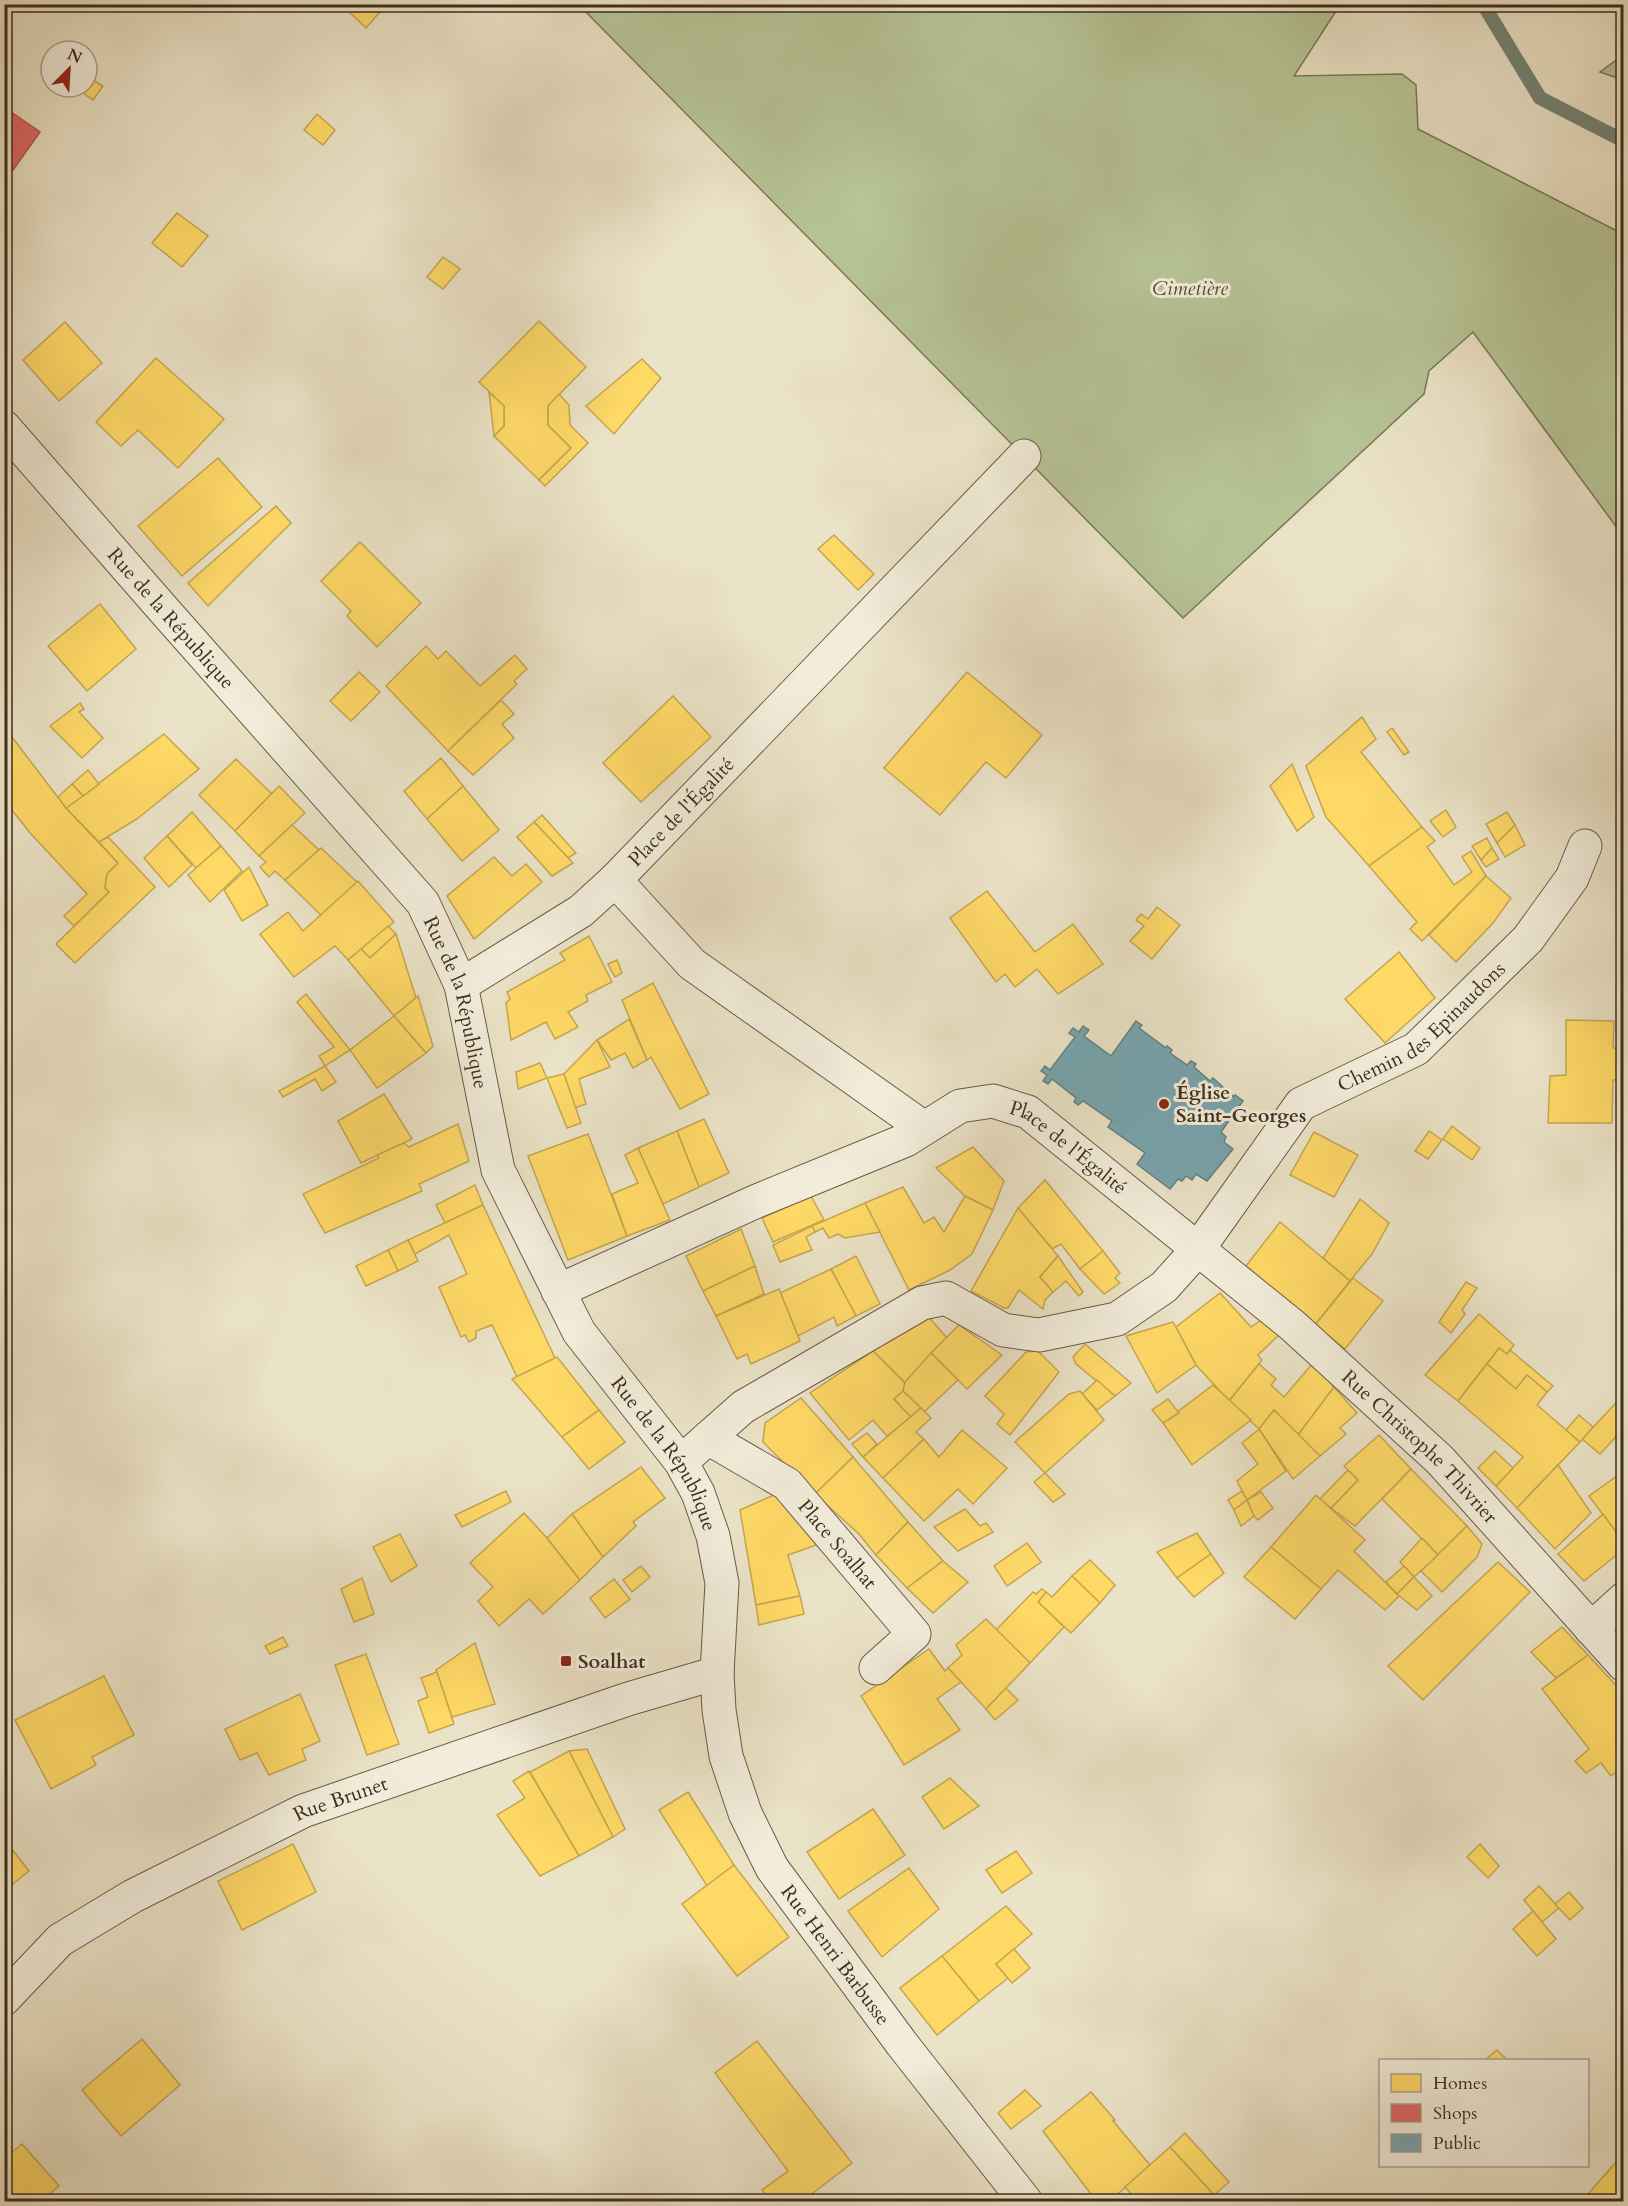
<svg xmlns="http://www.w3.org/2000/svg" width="1628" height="2206" font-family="Cardo,serif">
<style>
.green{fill:#b7c496;stroke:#7a7958;stroke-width:1.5}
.homes{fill:#ffd966;stroke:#c5a64f;stroke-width:1.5}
.shops{fill:#e06666;stroke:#af554f;stroke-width:1.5}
.public{fill:#76a5af;stroke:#658182;stroke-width:1.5}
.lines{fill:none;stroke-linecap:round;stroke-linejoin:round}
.stream{stroke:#748476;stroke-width:14}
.minor-casing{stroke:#695b45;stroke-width:35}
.tertiary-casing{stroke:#695b45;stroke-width:35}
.minor{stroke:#f2eddb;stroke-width:33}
.tertiary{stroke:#f2eddb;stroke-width:33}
.poi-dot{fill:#8f2418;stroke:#f2eddb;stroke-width:2}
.labels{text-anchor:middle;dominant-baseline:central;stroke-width:6;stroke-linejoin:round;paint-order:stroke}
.park-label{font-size:20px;font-style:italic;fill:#564c33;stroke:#f2eddb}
.street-label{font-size:20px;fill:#3e2e1a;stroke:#f2eddb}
.poi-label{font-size:20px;font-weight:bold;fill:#3e2e1a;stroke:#f2eddb;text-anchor:start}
</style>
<rect width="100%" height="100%" fill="#ebe3c7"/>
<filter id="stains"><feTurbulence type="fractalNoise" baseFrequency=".00333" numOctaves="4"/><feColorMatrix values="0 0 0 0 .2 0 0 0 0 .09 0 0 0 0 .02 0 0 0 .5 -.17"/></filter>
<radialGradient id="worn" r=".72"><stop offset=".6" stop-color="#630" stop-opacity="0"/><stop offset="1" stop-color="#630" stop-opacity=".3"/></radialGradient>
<g class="green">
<polygon points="579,5 1340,5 1294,76 1402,74 1416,85 1418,129 1623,234 1623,536 1473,332 1429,371 1424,394 1183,618"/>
<polygon points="1623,55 1623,80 1600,72"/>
</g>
<g class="homes">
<polygon points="341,4 387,4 366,28"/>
<polygon points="93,80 103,86 93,100 83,93"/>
<polygon points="317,114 335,130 323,145 304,130"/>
<polygon points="177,213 208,236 182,267 152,243"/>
<polygon points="443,257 460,269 443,289 427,277"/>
<polygon points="539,321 586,367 548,406 548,425 571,448 539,480 494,436 504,426 504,406 479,382"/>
<polygon points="65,322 102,363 59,401 23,360"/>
<polygon points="156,358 224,419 178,468 138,430 121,446 96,422"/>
<polygon points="642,359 661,378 614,434 586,406"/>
<polygon points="489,392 504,406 504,426 494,436"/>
<polygon points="559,394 569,405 570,425 588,443 545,486 539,480 571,448 548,425 548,406"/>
<polygon points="218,458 262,507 182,576 138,526"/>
<polygon points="276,506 291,523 208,606 188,583"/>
<polygon points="834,535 874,574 858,590 818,549"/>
<polygon points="360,542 421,603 377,647 347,616 351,611 321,581"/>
<polygon points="100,604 136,649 87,691 48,646"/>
<polygon points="426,646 438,659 446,651 480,686 515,655 527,669 514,681 517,684 448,751 386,686"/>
<polygon points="359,672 380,692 351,721 330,701"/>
<polygon points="967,672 1042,735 1006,778 986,762 940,815 884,768"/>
<polygon points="673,696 711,737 641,802 603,763"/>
<polygon points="501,700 514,714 502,724 514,738 473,775 448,751"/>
<polygon points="80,703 84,709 79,712 103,738 82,758 50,726"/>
<polygon points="1362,717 1376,739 1361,752 1422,827 1369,866 1326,817 1306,766"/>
<polygon points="1392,728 1409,752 1404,755 1387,732"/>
<polygon points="9,733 66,808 118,863 107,874 105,888 109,892 74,926 64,916 87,894 31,834 4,800 4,737"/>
<polygon points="164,734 199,769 137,819 99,842 66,808"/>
<polygon points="441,758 463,786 427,819 404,791"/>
<polygon points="236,759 272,794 235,831 199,795"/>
<polygon points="1292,764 1314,817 1297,831 1270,786"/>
<polygon points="88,770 99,784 83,796 72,784"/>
<polygon points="72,784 83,796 66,808 58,797"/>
<polygon points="279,786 305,813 259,856 235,831"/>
<polygon points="463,786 499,830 462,861 427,819"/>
<polygon points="1446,810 1456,827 1443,837 1430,821"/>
<polygon points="192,812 221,846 196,868 167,836"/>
<polygon points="1507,812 1515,825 1497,843 1486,824"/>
<polygon points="542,815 576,853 568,858 534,822"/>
<polygon points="534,822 573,863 552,876 517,837"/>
<polygon points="292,825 319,850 285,880 275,871 269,877 260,867 266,862 259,856"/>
<polygon points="1515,825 1525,845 1505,857 1497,843"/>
<polygon points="1422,827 1435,841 1427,847 1454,885 1472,872 1462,857 1471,851 1486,876 1422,941 1410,929 1417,922 1369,866"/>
<polygon points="167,836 192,865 169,887 144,858"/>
<polygon points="108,837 155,887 75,963 56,944 109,892 105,888 107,874 118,863 99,842"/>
<polygon points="1487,838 1492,848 1481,860 1472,846"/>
<polygon points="221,846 242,871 210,902 188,875"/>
<polygon points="321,848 357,882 322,916 285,880"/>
<polygon points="1492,848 1499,859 1486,867 1481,860"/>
<polygon points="494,857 512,876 526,864 542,882 474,939 447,896"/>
<polygon points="249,867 268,905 242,921 224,890"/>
<polygon points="1486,876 1511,898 1493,923 1456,962 1429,935"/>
<polygon points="358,881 394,922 348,960 335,946 294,977 260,934 288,912 303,931"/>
<polygon points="987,891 1035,952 1073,924 1103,964 1058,994 1037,969 1015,987 1005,974 996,982 950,918"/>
<polygon points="1157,907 1180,925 1152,959 1130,941 1144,926 1136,920 1141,914 1148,919"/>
<polygon points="388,926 396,934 370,958 361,949"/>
<polygon points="396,934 416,998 394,1016 348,960 361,949 370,958"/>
<polygon points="589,936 612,982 586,995 588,1001 568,1012 578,1027 555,1039 546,1022 511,1040 506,1003 510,999 507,992 565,960 560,953"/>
<polygon points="1399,952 1435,998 1385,1043 1345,999"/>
<polygon points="617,960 622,973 615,977 608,964"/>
<polygon points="653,983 709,1094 680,1109 651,1057 647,1060 622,1000"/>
<polygon points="306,994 350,1050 325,1066 319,1056 334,1047 297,1002"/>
<polygon points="418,996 433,1046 426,1053 394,1016"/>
<polygon points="394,1016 426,1053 377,1088 350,1050"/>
<polygon points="629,1019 647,1060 633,1068 625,1053 611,1060 597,1040"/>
<polygon points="1566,1020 1614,1021 1613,1048 1624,1048 1624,1080 1613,1080 1612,1123 1548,1123 1550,1076 1566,1075"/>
<polygon points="597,1040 610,1067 579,1079 586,1104 575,1108 564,1074"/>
<polygon points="540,1063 547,1078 518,1089 516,1072"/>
<polygon points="325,1066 336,1082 322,1091 315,1079 283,1097 279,1091"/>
<polygon points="564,1074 581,1123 567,1128 547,1078"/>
<polygon points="384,1094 412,1139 361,1163 338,1121"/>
<polygon points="704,1119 729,1173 699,1187 677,1131"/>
<polygon points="458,1124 469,1161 419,1184 422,1191 325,1233 303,1194 379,1158 377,1155 404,1143 409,1147"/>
<polygon points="1452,1126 1480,1148 1472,1160 1443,1139"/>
<polygon points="677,1131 699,1187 663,1204 638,1148"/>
<polygon points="1429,1131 1442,1140 1428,1159 1415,1151"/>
<polygon points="1314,1132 1358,1155 1334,1197 1290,1175"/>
<polygon points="588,1134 627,1236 568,1260 528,1156"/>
<polygon points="973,1147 1004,1181 993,1210 965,1196 936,1168"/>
<polygon points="638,1148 670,1220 627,1236 612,1194 638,1183 625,1155"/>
<polygon points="1045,1180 1103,1251 1080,1269 1061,1244 1052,1249 1018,1208"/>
<polygon points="475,1185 483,1205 445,1223 436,1205"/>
<polygon points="903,1187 924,1223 934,1217 944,1232 965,1196 993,1210 972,1254 950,1270 909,1290 865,1203"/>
<polygon points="811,1196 824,1220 773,1242 762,1218"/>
<polygon points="1360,1199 1389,1223 1372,1254 1350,1281 1323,1258"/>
<polygon points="865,1203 880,1232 845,1238 838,1234 829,1238 823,1228 815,1232 812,1226"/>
<polygon points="483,1205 555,1358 517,1377 492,1325 476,1331 476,1338 469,1342 465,1335 461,1337 439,1287 467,1274 449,1235 415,1254 408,1240"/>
<polygon points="1018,1208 1058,1256 1040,1277 1053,1292 1045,1300 1043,1309 1019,1290 1008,1308 1004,1308 971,1291"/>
<polygon points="1280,1222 1350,1281 1315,1325 1246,1266"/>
<polygon points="812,1226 815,1232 806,1237 812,1250 780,1262 773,1245"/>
<polygon points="741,1229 755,1266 703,1291 686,1256"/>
<polygon points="408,1240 418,1261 398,1271 388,1250"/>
<polygon points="388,1250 398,1271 366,1286 356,1266"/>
<polygon points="1103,1251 1120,1273 1115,1278 1120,1283 1104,1294 1080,1269"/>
<polygon points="856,1256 880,1304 856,1316 831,1269"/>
<polygon points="1058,1256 1083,1292 1079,1296 1066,1281 1053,1292 1040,1277"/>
<polygon points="755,1266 764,1294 716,1316 703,1291"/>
<polygon points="831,1269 856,1316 837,1326 834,1317 798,1336 780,1293"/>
<polygon points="1353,1278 1383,1301 1345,1349 1315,1325"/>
<polygon points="1466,1282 1477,1288 1462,1310 1465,1314 1451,1333 1439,1322"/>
<polygon points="779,1289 800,1341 751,1364 747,1354 737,1359 716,1316"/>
<polygon points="1220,1293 1251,1327 1263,1319 1280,1334 1258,1355 1262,1360 1229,1401 1196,1365 1176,1327"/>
<polygon points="1479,1314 1514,1345 1507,1354 1499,1348 1458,1401 1425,1375"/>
<polygon points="927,1315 947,1338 905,1383 873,1351"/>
<polygon points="1173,1322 1196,1365 1157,1393 1126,1336"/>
<polygon points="959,1325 1002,1355 967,1389 931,1353"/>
<polygon points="1085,1344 1131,1383 1115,1396 1076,1364 1073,1357"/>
<polygon points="1499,1348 1507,1354 1510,1350 1553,1386 1547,1392 1527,1375 1516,1389 1487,1364"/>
<polygon points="873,1351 905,1383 903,1391 894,1399 911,1417 887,1436 873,1420 849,1440 810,1393"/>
<polygon points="1038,1351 1059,1372 1010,1435 997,1424 1004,1414 985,1396 1026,1352"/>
<polygon points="931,1353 958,1380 924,1412 903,1391 905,1382"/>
<polygon points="557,1357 599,1410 562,1437 512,1379"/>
<polygon points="1313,1363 1334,1387 1298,1435 1274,1410 1259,1429 1229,1401 1259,1364 1276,1379 1271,1385 1284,1397"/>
<polygon points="1487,1364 1516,1389 1527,1375 1547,1392 1537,1405 1580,1442 1517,1508 1496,1486 1523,1457 1458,1401"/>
<polygon points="1097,1380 1115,1396 1097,1410 1082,1394"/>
<polygon points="1213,1385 1251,1420 1192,1465 1163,1423"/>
<polygon points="1334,1387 1357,1413 1340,1428 1346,1434 1320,1456 1298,1435"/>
<polygon points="903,1391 921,1408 911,1417 894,1399"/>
<polygon points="1080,1391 1104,1420 1045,1473 1015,1442 1069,1394"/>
<polygon points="801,1398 853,1457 815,1494 763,1442 765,1423"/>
<polygon points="1168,1399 1179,1413 1163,1423 1152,1410"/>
<polygon points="1616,1403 1624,1409 1624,1428 1600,1454 1582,1439"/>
<polygon points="921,1408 931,1418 916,1432 924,1439 883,1478 863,1457"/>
<polygon points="599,1410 625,1442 589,1469 562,1437"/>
<polygon points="1274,1410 1320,1456 1293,1479 1259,1429"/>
<polygon points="1579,1415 1593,1427 1580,1442 1566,1430"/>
<polygon points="1259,1429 1286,1471 1247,1500 1237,1481 1258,1464 1242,1443"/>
<polygon points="962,1430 1007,1468 973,1504 958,1489 924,1521 883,1478 924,1439 939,1457"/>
<polygon points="867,1433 877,1444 863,1457 852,1444"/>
<polygon points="1379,1435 1411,1469 1355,1526 1331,1508 1358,1480 1344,1466"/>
<polygon points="1495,1451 1513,1468 1496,1486 1478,1468"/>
<polygon points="853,1457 908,1522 876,1555 859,1534 815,1494"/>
<polygon points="1558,1465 1591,1513 1555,1549 1517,1508"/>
<polygon points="641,1467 665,1498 633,1522 636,1526 603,1557 572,1514"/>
<polygon points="1411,1469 1467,1526 1438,1555 1382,1499"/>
<polygon points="1348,1470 1358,1480 1331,1508 1320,1499"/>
<polygon points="1624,1471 1624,1543 1589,1496"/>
<polygon points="1045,1473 1065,1494 1053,1502 1034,1482"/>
<polygon points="506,1491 511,1502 462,1527 455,1515"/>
<polygon points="783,1491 822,1543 788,1555 800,1596 756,1605 740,1510"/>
<polygon points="1242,1491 1247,1500 1234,1510 1228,1500"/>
<polygon points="1261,1492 1273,1508 1258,1520 1254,1516 1247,1500"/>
<polygon points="1316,1495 1365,1540 1354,1551 1399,1596 1385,1610 1338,1570 1321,1589 1271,1547"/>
<polygon points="1247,1500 1254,1516 1241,1526 1234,1510"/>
<polygon points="965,1509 980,1526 986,1523 993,1532 958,1551 934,1527"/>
<polygon points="524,1513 547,1538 580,1580 543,1614 529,1599 499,1626 478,1601 493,1587 470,1563"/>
<polygon points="572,1514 603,1557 580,1580 547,1538"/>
<polygon points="1603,1514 1624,1543 1624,1549 1584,1581 1558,1554"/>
<polygon points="908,1522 943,1561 907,1588 876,1555"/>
<polygon points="1467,1526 1482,1544 1477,1557 1442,1592 1421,1571"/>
<polygon points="1197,1533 1211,1554 1177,1578 1157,1552"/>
<polygon points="400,1534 417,1566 391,1582 373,1547"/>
<polygon points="1422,1538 1438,1555 1414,1577 1400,1562"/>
<polygon points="1027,1543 1041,1562 1007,1586 994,1566"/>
<polygon points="1271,1547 1321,1589 1295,1619 1244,1577"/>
<polygon points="1211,1554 1224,1573 1194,1597 1177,1578"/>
<polygon points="1090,1560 1115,1585 1100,1603 1072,1576"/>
<polygon points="943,1561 968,1582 933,1613 907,1588"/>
<polygon points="1498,1562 1530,1592 1423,1700 1388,1666"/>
<polygon points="641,1566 650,1577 632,1592 623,1580"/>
<polygon points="1404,1566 1414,1577 1397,1594 1386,1582"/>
<polygon points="1072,1576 1100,1603 1071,1633 1038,1602 1046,1592 1052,1597"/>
<polygon points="1414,1577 1432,1596 1417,1610 1397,1594"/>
<polygon points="362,1578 374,1614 354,1622 341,1589"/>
<polygon points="614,1579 630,1599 605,1618 590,1598"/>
<polygon points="1042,1589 1046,1592 1038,1602 1064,1627 1030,1663 996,1630 1033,1592 1036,1594"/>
<polygon points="800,1596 804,1614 759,1625 756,1605"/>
<polygon points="986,1619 1030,1663 986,1709 948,1668 962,1655 956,1645"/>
<polygon points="1562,1627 1588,1655 1556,1678 1531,1652"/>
<polygon points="283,1637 288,1646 270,1654 265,1646"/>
<polygon points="475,1643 495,1704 452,1717 436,1670"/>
<polygon points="929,1649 945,1671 948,1668 961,1682 937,1699 960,1730 904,1765 861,1696"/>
<polygon points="366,1654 399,1744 367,1755 335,1665"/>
<polygon points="1588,1655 1624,1694 1624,1766 1611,1776 1601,1763 1586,1773 1575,1761 1589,1749 1542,1689"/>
<polygon points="437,1672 454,1724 429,1733 418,1701 428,1697 421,1678"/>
<polygon points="104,1676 134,1735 92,1757 96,1765 51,1789 15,1720"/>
<polygon points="1006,1688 1018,1700 995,1720 986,1709"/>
<polygon points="300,1694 320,1741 302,1749 306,1760 269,1775 257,1753 240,1760 225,1729"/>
<polygon points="587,1749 625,1829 613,1837 569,1751"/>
<polygon points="569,1751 613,1837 579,1856 530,1772"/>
<polygon points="529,1771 579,1856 540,1876 497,1815 525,1798 513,1781"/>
<polygon points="950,1778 979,1806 944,1829 922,1797"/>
<polygon points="688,1792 734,1865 707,1886 659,1810"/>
<polygon points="873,1809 905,1855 839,1899 807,1852"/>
<polygon points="4,1839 29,1871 4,1891"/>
<polygon points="293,1844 316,1892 242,1930 218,1881"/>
<polygon points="1480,1844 1499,1866 1488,1878 1467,1857"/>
<polygon points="1016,1851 1032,1873 1002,1893 986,1870"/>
<polygon points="734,1865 789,1937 737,1976 682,1904"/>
<polygon points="909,1868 939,1909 882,1957 848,1911"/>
<polygon points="1539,1886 1559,1908 1542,1922 1524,1900"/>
<polygon points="1569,1892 1583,1908 1570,1920 1555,1904"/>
<polygon points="1006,1906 1032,1934 996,1964 1008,1978 979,2001 942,1956"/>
<polygon points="1533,1911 1556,1939 1537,1956 1513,1929"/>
<polygon points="1014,1949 1030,1968 1012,1983 996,1964"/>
<polygon points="942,1956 979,2001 937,2035 900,1988"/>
<polygon points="142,2039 180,2085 121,2136 82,2090"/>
<polygon points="757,2041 852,2163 809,2196 814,2202 772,2202 762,2190 788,2171 715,2073"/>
<polygon points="1497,2050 1507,2060 1485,2060"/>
<polygon points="1025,2090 1041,2106 1011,2129 998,2113"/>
<polygon points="1091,2092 1115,2120 1113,2121 1150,2165 1109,2202 1097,2202 1043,2131"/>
<polygon points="1185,2133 1229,2182 1214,2195 1170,2147"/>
<polygon points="22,2144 59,2186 40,2202 4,2202 4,2159"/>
<polygon points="1170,2147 1214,2195 1207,2202 1139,2202 1125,2187"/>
<polygon points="1617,2161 1624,2166 1624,2202 1581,2202"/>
</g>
<polygon class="shops" points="4,107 40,132 4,183"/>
<polygon class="public" points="1136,1021 1142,1025 1139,1028 1166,1048 1167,1046 1172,1050 1170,1053 1187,1065 1191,1061 1196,1064 1194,1067 1210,1081 1213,1078 1234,1097 1235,1095 1243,1101 1221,1132 1226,1137 1224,1142 1233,1149 1207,1181 1196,1174 1192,1180 1186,1176 1182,1181 1178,1179 1170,1189 1137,1164 1145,1153 1108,1127 1112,1121 1083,1101 1078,1105 1074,1102 1076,1098 1052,1079 1048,1084 1043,1081 1047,1075 1041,1071 1045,1066 1050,1070 1075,1037 1069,1033 1073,1028 1079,1032 1083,1026 1089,1030 1084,1036 1111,1056"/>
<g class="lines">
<polyline class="stream" points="1483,4 1540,98 1624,141"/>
<defs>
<g id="minor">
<polyline points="615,880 692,964 924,1128"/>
<path id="s1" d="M461,985L581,911L615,880L1024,456"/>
<path id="s2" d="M558,1291L757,1201L906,1140L960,1106L993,1101L1028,1112L1292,1325L1440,1460L1624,1665"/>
<path id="s3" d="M708,1438L787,1484L914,1634L876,1668"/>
<path id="s4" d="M681,1462L743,1407L922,1303L946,1298L1003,1330L1039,1335L1117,1319L1164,1287L1198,1249L1301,1104L1416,1049L1528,939L1572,878L1585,846"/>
<polyline points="1591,1629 1624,1599"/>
<path id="s5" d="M4,1999L60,1940L133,1896L303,1811L628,1699L717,1673"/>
</g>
<g id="tertiary">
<path id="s6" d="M4,427L163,609L423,903L461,985L498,1170L579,1332L681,1462L698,1493L713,1536L722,1583L717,1673L719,1710L726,1756L745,1813L772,1868L902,2044L1026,2202"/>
</g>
</defs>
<use href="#minor" class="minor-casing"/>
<use href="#tertiary" class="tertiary-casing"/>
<use href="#minor" class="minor"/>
<use href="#tertiary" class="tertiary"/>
</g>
<g class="poi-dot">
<circle cx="1164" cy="1104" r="6"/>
<rect x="560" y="1655" width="12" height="12" rx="3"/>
</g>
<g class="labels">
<g class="park-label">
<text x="1190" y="288">Cimetière</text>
</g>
<g class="street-label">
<text stroke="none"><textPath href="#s6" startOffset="254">Rue de la République</textPath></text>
<text stroke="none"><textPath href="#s1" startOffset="282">Place de l'Égalité</textPath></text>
<text stroke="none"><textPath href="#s6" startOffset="740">Rue de la République</textPath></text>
<text stroke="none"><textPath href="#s4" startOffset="926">Chemin des Epinaudons</textPath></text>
<text stroke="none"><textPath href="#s2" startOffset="566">Place de l'Égalité</textPath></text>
<text stroke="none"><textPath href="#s2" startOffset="1029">Rue Christophe Thivrier</textPath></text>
<text stroke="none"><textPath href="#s6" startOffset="1244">Rue de la République</textPath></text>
<text stroke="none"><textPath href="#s3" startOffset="170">Place Soalhat</textPath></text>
<text stroke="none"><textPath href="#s5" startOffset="396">Rue Brunet</textPath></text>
<text stroke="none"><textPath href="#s6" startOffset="1791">Rue Henri Barbusse</textPath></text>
</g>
<g class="poi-label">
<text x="1176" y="1092">Église<tspan x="1176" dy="23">Saint-Georges</tspan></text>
<text x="578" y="1661">Soalhat</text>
</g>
</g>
<rect width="1628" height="2206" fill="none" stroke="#ebe3c7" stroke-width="24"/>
<rect x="6" y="6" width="1616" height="2194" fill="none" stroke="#3e2e1a" stroke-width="3"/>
<rect x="12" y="12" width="1604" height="2182" fill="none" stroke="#3e2e1a" stroke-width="1.5"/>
<rect x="1379" y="2059" width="210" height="108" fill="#f2eddb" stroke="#aaa18e" stroke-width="1.5"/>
<rect x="1391" y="2074" width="30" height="18" fill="#ffd966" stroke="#aaa18e" stroke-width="1.5"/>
<text x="1433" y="2089" font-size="18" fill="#3e2e1a">Homes</text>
<rect x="1391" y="2104" width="30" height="18" fill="#e06666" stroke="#aaa18e" stroke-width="1.5"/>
<text x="1433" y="2119" font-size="18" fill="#3e2e1a">Shops</text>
<rect x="1391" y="2134" width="30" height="18" fill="#76a5af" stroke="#aaa18e" stroke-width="1.5"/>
<text x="1433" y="2149" font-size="18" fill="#3e2e1a">Public</text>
<g transform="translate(69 69) rotate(24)"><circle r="28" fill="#f2eddb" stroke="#aaa18e" stroke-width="1.5"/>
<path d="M0-4.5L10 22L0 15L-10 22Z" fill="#8f2418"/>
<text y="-9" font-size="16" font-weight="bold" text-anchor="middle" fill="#3e2e1a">N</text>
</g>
<rect width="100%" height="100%" filter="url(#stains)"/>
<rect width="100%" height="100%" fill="url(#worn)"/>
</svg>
